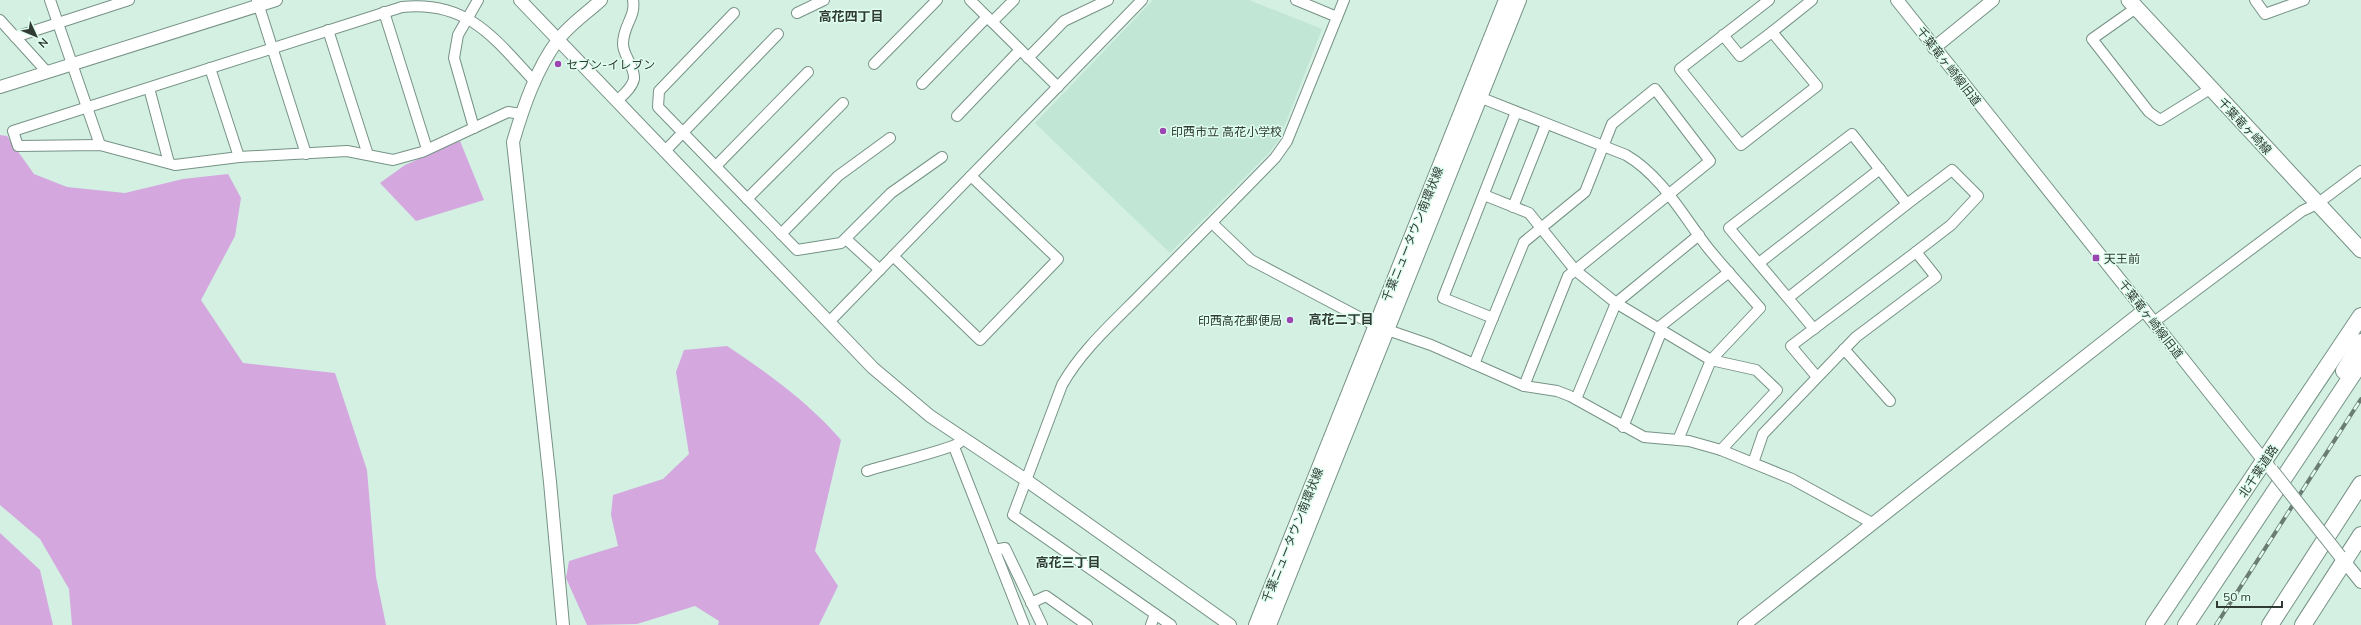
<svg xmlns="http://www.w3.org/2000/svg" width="2361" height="625" font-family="Mulish,'Noto Sans JP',sans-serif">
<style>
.built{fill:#c1e6d6}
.green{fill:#d4a7de}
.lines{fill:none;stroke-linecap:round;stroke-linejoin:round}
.minor-casing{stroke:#779286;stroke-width:12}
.tertiary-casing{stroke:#779286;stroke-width:14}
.secondary-casing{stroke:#779286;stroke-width:16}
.primary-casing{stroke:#779286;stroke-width:17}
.trunk-casing{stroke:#779286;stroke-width:18}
.minor{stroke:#fff;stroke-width:10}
.tertiary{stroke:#fff;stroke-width:12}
.secondary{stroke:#fff;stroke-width:14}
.primary{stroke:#fff;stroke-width:15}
.trunk{stroke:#fff;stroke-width:16}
.rail-casing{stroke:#6a7c74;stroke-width:4}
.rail{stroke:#e0fef0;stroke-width:2.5;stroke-dasharray:8;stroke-linecap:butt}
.tertiary-bridge-casing{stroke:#779286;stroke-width:14;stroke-linecap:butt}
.tertiary-bridge{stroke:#fff;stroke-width:12}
.poi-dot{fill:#9c44b0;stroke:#e0fef0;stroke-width:1.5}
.labels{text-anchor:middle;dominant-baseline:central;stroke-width:3;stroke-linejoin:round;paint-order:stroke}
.poi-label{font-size:12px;fill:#303b36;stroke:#e0fef0;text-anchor:start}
.street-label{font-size:12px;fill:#303b36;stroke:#e0fef0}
.neighbourhood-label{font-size:13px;font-weight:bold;fill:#303b36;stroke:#e0fef0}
</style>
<rect width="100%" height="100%" fill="#d3f0e3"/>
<polygon class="built" points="1153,0 1249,0 1322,29 1280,138 1269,153 1170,253 1035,123"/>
<g class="green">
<polygon points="0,135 7,136 34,174 67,187 125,193 183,179 228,174 241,198 235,236 201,300 243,363 335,373 367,470 376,577 386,625 72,625 69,589 40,539 0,505"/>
<polygon points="460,141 484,200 416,221 380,183 405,165"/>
<path d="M727,346C768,373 809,403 841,440L815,551L838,586L819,625H718L719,621L695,606L637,624L587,625L566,578L569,561L618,546L611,515L613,495L663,479L689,454L676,372L684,350Z"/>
<polygon points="0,533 40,570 53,625 0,625"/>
</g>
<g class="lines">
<defs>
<g id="minor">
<polyline points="50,0 100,145"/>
<polyline points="257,0 306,154"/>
<polyline points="970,0 1058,87"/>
<polyline points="1296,0 1337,17"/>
<polyline points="2255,0 2265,14 2304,0"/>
<polyline points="2136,8 2092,39 2149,112 2160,120 2210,89"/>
<polyline points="384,12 427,149"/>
<polyline points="734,13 659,91 658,107 797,250 841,243 891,193 942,157"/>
<polyline points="797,13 824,0"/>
<polyline points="0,20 47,72"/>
<polyline points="992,22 1014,0"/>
<polyline points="328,30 368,155"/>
<polyline points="1772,32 1812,0"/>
<polyline points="1723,35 1740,56 1772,32 1817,86 1741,145 1680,69 1769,0"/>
<polyline points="15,37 129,0"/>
<polyline points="1028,58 1064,21 1108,0"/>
<polyline points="874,64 937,0"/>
<polyline points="210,68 239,157"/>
<polyline points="922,84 987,17"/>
<polyline points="149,88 169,163"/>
<path d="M1474,95L1626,155C1662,176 1683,216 1708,248C1725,269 1743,288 1760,308L1711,360L1678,440"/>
<path d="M617,101C623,95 632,88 634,79C635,66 623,56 623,44C623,25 636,17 633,0"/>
<path d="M521,114L508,112L422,152L393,160L347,151L239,157L175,165L100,145L18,146L13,131L402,7C468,0 495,39 535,82"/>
<polyline points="957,116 1020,50"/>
<polyline points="474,128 454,58 458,35 478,0"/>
<polyline points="665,151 778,34"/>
<polyline points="716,166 808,72"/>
<polyline points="1484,195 1529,213 1575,270 1616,303 1711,360 1756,370 1777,390 1721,450"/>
<polyline points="747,199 843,103"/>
<polyline points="1907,204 1952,170 1978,196 1951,225 1916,252"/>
<polyline points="1513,207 1546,124"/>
<polyline points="1212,223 1251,260 1376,326 1431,345 1524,386 1557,391 1570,396 1644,437 1689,441 1721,450 1792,479 1872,523"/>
<polyline points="781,234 838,176 890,138"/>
<polyline points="846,239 880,270"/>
<polyline points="893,256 980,340 1058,259 971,176"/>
<polyline points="1759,263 1880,169"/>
<polyline points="1788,298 1907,204 1852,134 1729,228 1814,329"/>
<polyline points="1493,318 1443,298 1516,112"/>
<polyline points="829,322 1142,0"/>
<polyline points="2154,322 2302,211 2317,204 2361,171"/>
<polyline points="1658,328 1729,272"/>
<polyline points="1844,349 1890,401"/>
<polyline points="1474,364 1524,242 1585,192 1612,124 1655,89 1710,161 1568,276 1524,386"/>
<polyline points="1576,399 1616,303 1699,235"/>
<polyline points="1623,427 1662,330"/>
<polyline points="954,447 1024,625"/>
<polyline points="1753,463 1763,434 1856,337 1936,277 1916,252 1791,346 1817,377"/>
<path d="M867,471C882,466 951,449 959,443"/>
<polyline points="994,550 1005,548 1042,625"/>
<polyline points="1031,603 1046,596 1087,625"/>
<polyline points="1151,625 1155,614"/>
<path d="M1171,625L1013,515L1062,385C1082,349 1116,320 1145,290C1189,246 1232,202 1275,158L1287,141L1344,0"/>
</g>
<g id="tertiary">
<polyline points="520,0 873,368 930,416 1026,480 1230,625"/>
<polyline points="1897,0 2269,467"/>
<polyline points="1934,48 1993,0"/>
<polyline points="0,87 276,0"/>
<polyline points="2340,556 2361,582"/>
<path d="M563,625L550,482L513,142C523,108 536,69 558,40C569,25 587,13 601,0"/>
<polyline points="1744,625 2144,310"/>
</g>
<g id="secondary">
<polyline points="1256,625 1506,0"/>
<polyline points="1269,625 1519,0"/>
</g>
<polyline id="primary" points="2129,0 2361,250"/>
<g id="trunk">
<polyline points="2344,371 2361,342"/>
<polyline points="2154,625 2361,316"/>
<polyline points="2186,625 2361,362"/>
<polyline points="2270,625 2361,484"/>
<polyline points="2303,625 2361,535"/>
</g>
</defs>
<use href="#minor" class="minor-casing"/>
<use href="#tertiary" class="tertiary-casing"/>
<use href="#secondary" class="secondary-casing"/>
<use href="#primary" class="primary-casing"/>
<use href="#trunk" class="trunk-casing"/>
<use href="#minor" class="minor"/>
<use href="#tertiary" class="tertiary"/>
<use href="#secondary" class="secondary"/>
<use href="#primary" class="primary"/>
<use href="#trunk" class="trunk"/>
<defs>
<polyline id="rail" points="2216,625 2361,399"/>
</defs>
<use href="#rail" class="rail-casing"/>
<use href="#rail" class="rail"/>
<defs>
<polyline id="tertiary-bridge" points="2272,470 2340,556"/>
</defs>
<use href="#tertiary-bridge" class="tertiary-bridge-casing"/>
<use href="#tertiary-bridge" class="tertiary-bridge"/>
</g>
<g class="poi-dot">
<circle cx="558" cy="64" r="4"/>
<circle cx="1163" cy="131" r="4"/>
<rect x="2092" y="254" width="8" height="8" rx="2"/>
<circle cx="1290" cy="320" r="4"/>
</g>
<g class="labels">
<g class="poi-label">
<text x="566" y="64">セブン-イレブン</text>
<text x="1171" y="131">印西市立 高花小学校</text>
<text x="2104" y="258">天王前</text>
<text x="1282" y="320" text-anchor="end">印西高花郵便局</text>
</g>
<g class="street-label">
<text transform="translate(1949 66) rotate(52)">千葉竜ヶ崎線旧道</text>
<text transform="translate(2245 126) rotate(47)">千葉竜ヶ崎線</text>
<text transform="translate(1412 234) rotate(-68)">千葉ニュータウン南環状線</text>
<text transform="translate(2151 319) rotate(52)">千葉竜ヶ崎線旧道</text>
<text transform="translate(2258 471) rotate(-56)">北千葉道路</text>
<text transform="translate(1292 535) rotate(-68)">千葉ニュータウン南環状線</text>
</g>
<g class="neighbourhood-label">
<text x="851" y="16">高花四丁目</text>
<text x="1341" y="319">高花二丁目</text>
<text x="1068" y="562">高花三丁目</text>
</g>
</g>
<g transform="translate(36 36) rotate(134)" stroke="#e0fef0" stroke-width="3" paint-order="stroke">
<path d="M0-3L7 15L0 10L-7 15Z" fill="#303b36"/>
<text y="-6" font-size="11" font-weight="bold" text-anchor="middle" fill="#303b36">N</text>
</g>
<path d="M2217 601v6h65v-6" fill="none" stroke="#303b36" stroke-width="2"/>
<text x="2223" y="601" font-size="12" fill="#303b36" stroke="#e0fef0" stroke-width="3" paint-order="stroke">50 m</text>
</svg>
